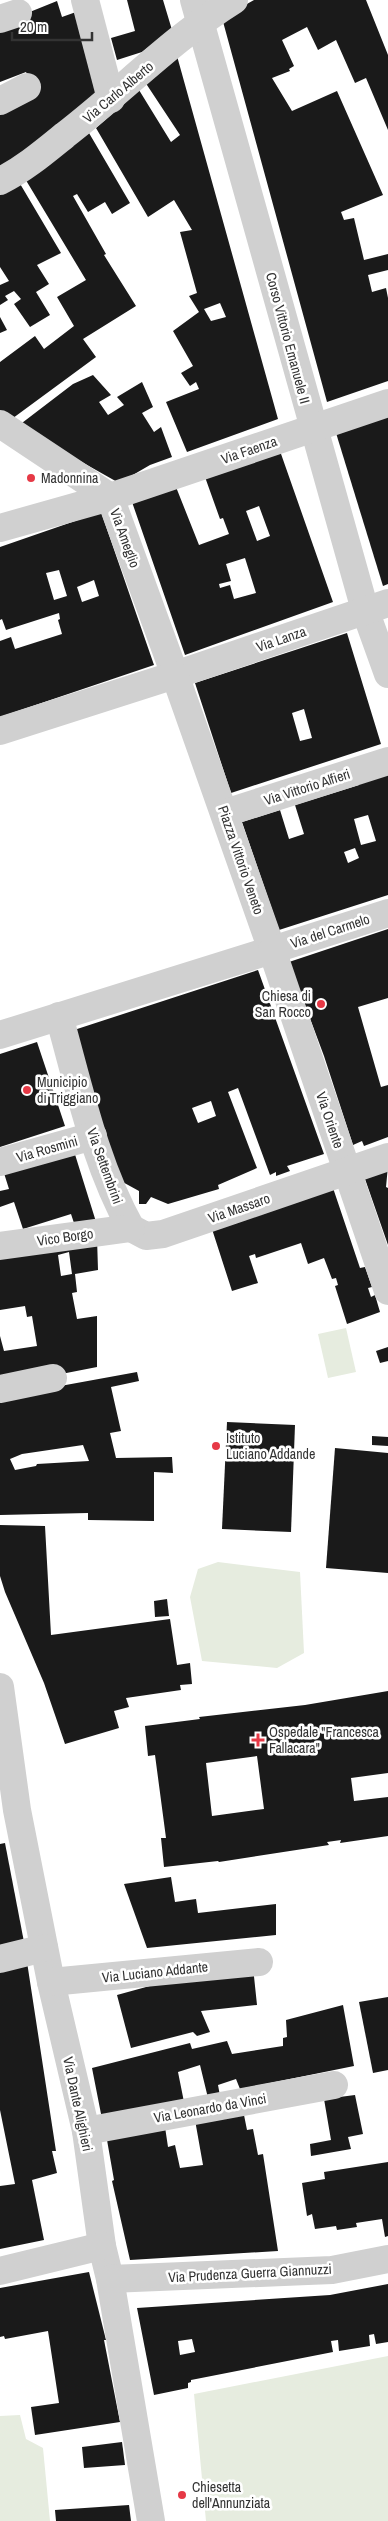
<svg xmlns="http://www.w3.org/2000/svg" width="388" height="2521" font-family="'Archivo Narrow',sans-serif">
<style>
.green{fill:#e6ecdf}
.building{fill:#1a1a1a;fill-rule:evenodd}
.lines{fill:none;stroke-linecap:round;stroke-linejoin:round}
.minor{stroke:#d0d0d0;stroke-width:28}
.poi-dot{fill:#e63946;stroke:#fff;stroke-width:2}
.labels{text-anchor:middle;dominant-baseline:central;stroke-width:5;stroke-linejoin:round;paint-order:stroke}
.street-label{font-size:14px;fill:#333;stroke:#fff}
.poi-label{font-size:14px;fill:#333;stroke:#fff;text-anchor:start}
</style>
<rect width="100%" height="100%" fill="#fff"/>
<g class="green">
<polygon points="346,1328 356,1372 328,1378 318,1334"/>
<polygon points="218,1562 300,1572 304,1653 277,1668 202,1661 190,1597 198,1569"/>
<polygon points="388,2356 388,2521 206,2521 194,2394"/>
<polygon points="20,2415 26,2439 43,2448 50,2521 0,2521 0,2416"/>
</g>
<g class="building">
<polygon points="127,0 163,0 172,30 142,52 117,60 111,38 135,31"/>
<polygon points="254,0 366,0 388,55 388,130 366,78 355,83 336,40 318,50 307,27 282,40 294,66 289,69 290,71 272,78 292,111 337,91 383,195 341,212 344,220 354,218 364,260 388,254 388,270 368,275 372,292 386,288 388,298 388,381 327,402 222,18"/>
<polygon points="57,1 62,17 76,12 99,94 24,154 0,166 0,106 32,83 26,72 0,82 0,24"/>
<path d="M177,56L278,419L187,452L166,402L199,389L196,382L190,386L181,373L193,366L173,331L199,312L189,296L197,293L180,232L192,230L174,200L148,217L96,128L139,90L171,142L180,135L145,82ZM220,303L226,317L211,321L204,309Z"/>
<polygon points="89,133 130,203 112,214 105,202 88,212 77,194 73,196 106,254 104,255 136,306 83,339 96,357 9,421 0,414 0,362 35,336 44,349 74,326 57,297 86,280 24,177"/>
<polygon points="19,182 61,253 37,265 49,284 36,292 50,315 30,327 14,304 21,299 14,291 5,296 8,300 0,305 0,285 9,281 0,267 0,192"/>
<polygon points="0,317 7,330 0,333"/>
<polygon points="93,375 111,395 99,402 108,415 124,405 117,397 142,382 153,407 142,413 154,432 161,427 172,457 150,465 119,483 18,426 73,384"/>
<polygon points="388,416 388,584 383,586 336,433"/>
<path d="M280,451L333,602L185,655L132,502L176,487L199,545L229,534L223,518L220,519L205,477ZM259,506L270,536L257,541L246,511ZM245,558L256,593L234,599L230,585L220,588L219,584L231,581L226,564Z"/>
<path d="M101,512L154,665L0,717V641L11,637L15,649L62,634L58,620L60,619L59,613L6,630L2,619L0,620V547ZM59,570L67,596L54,600L46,573ZM94,580L99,596L82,602L77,587Z"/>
<path d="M347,633L381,744L231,793L195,683ZM304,709L312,738L300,741L292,713Z"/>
<path d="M388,775V895L279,930L242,822L280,810L289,839L304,834L295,805L359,785V781ZM368,815L376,841L361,845L354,819ZM355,848L359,858L348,863L344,852Z"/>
<polygon points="388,929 388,998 358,1007 381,1087 388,1085 388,1137 364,1146 362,1141 353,1145 324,1056 289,962"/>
<path d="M258,970L324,1154L287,1166L290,1171L276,1176V1172L270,1175L238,1088L228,1092L257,1168L218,1185L219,1189L168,1204L151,1197L146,1204H139V1191L119,1180L71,1031ZM211,1101L216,1116L198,1123L192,1108Z"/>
<polygon points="37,1042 65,1126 0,1147 0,1054"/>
<polygon points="73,1148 97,1225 76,1229 71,1214 23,1229 14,1202 0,1207 0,1191 9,1189 3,1170"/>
<polygon points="388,1166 386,1187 388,1188 388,1245 364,1176"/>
<polygon points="332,1185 360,1268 365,1267 372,1287 368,1288 371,1297 375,1295 380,1312 347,1324 335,1286 338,1285 336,1278 332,1279 324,1258 308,1264 301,1243 256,1258 255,1254 249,1256 258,1283 232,1291 211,1226"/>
<path d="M97,1238L98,1270L75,1274L77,1292L72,1293L77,1319L97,1316V1367L0,1386V1336L4,1351L37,1346L32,1316L27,1317L25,1306L0,1310V1251ZM69,1252L72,1274L61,1276L58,1255Z"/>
<polygon points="388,1347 388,1361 380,1363 376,1351"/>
<path d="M137,1372L139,1381L111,1387L121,1431L110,1433L116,1458L172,1457L173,1473L154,1472V1521L88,1520V1513L0,1515V1397ZM83,1445L89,1461L37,1464L36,1466L15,1470L10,1459L22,1454Z"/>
<polygon points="227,1422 295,1425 291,1532 222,1529"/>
<polygon points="372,1436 388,1437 388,1446 372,1445"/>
<polygon points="335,1448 388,1453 388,1573 326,1568"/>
<polygon points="0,1525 45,1526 51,1635 170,1619 177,1665 190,1663 192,1684 180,1685 181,1690 126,1698 129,1707 114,1711 119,1728 65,1744 44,1683 5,1592 0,1576"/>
<polygon points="167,1599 169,1616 155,1617 154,1601"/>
<path d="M388,1691V1773L351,1778L354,1801L388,1797V1836L340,1843L341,1840L327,1842L329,1845L219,1862L218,1861L164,1867L161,1838H166L155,1755L148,1756L145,1726L200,1719L199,1717L305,1705ZM257,1756L264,1809L212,1816L206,1763Z"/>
<polygon points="5,1843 24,1942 0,1947 0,1844"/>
<polygon points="171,1877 175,1902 196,1899 198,1913 276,1904 276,1935 147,1948 124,1884"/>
<polygon points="27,1962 56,2151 52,2151 57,2173 32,2180 44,2240 0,2249 0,2186 15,2184 0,2110 0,1969"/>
<polygon points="253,1967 257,2005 201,2011 210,2032 197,2036 193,2032 131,2048 117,1995 197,1973"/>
<polygon points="388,1997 388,2070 373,2073 359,2002"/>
<polygon points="343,2005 354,2066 240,2089 236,2079 218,2085 220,2096 208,2098 200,2065 178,2072 184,2102 102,2119 92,2068 190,2043 192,2049 227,2041 232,2054 283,2046 283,2038 287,2037 286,2020"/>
<polygon points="355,2095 363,2134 348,2137 351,2149 311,2156 310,2144 331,2140 324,2099"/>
<polygon points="243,2110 247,2130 253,2129 258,2155 263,2154 278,2251 130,2260 112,2181 114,2180 107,2140 165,2127 168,2147 175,2145 180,2168 203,2165 195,2120"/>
<polygon points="388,2162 388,2236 385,2237 382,2219 356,2223 357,2227 337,2230 336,2226 315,2229 312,2214 307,2216 302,2183 325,2179 324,2172"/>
<polygon points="89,2272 106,2340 104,2340 120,2422 35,2435 31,2407 59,2403 48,2331 5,2339 4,2336 0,2337 0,2288"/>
<path d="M388,2284V2342L376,2344L374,2334L369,2335L370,2346L339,2351L338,2340L331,2341L333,2352L191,2380V2382L188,2383V2388L154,2395L137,2308L330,2295ZM192,2339L195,2352L180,2355L178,2341Z"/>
<polygon points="122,2442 125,2465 84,2468 82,2447"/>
<polygon points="129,2505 131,2521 56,2521 55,2510"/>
</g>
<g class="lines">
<g class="minor">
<polyline points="85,0 111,99"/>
<polyline points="194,0 365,610 388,674"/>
<polyline points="0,19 18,13"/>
<polyline points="0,101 27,87"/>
<path d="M0,181C24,169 44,152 65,135C122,91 173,38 234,0"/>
<polyline points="0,424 110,497 175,675 388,603"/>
<polyline points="0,528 110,497 388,403"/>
<polyline points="0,731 175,675 272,950 0,1035"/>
<polyline points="225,813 388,761"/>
<polyline points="388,913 272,950 388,1291"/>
<path d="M59,1016C79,1087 95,1164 131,1228"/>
<polyline points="0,1162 93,1136"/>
<polyline points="131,1228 146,1236 163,1234 388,1157"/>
<polyline points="0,1246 131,1228"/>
<polyline points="0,1389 53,1378"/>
<polyline points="0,1687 17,1810 51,1982 86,2131 102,2246 110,2279 151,2521"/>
<polyline points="0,1959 44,1948"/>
<polyline points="51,1982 259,1962"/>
<polyline points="86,2131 334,2085"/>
<polyline points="0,2271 102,2246"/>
<polyline points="110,2279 332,2270 388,2259"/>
</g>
</g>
<g class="poi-dot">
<circle cx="31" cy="478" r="5"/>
<circle cx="321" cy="1004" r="5"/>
<circle cx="27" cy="1090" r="5"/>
<circle cx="216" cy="1446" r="5"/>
<path d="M255.5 1732.5h5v5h5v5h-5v5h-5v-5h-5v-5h5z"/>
<circle cx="182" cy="2495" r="5"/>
</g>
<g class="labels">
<g class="street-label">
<text transform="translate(118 92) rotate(-40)">Via Carlo Alberto</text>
<text transform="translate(288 338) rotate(75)">Corso Vittorio Emanuele II</text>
<text transform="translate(249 450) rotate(-19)">Via Faenza</text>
<text transform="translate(125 538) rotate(70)">Via Ameglio</text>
<text transform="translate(281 639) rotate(-19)">Via Lanza</text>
<text transform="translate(307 787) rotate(-18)">Via Vittorio Alfieri</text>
<text transform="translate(241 860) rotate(71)">Piazza Vittorio Veneto</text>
<text transform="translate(330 931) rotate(-18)">Via del Carmelo</text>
<text transform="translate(330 1120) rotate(71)">Via Oriente</text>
<text transform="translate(47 1149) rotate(-16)">Via Rosmini</text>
<text transform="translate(105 1166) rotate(70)">Via Settembrini</text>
<text transform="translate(239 1208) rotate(-19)">Via Massaro</text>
<text transform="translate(65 1237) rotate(-8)">Vico Borgo</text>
<text transform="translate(155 1972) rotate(-6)">Via Luciano Addante</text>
<text transform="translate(78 2104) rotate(78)">Via Dante Alighieri</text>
<text transform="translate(210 2108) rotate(-10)">Via Leonardo da Vinci</text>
<text transform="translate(250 2273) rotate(-3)">Via Prudenza Guerra Giannuzzi</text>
</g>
<g class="poi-label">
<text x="41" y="478">Madonnina</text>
<text x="311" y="996" text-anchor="end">Chiesa di<tspan x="311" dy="16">San Rocco</tspan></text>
<text x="37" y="1082">Municipio<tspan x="37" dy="16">di Triggiano</tspan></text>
<text x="226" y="1438">Istituto<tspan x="226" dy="16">Luciano Addande</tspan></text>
<text x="269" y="1732">Ospedale "Francesca<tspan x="269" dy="16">Fallacara"</tspan></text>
<text x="192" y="2487">Chiesetta<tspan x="192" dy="16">dell'Annunziata</tspan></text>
</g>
</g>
<path d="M12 32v8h80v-8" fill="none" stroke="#333333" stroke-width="2.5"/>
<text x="20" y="32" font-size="15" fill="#333333" stroke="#ffffff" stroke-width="4" paint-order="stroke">20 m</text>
</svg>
